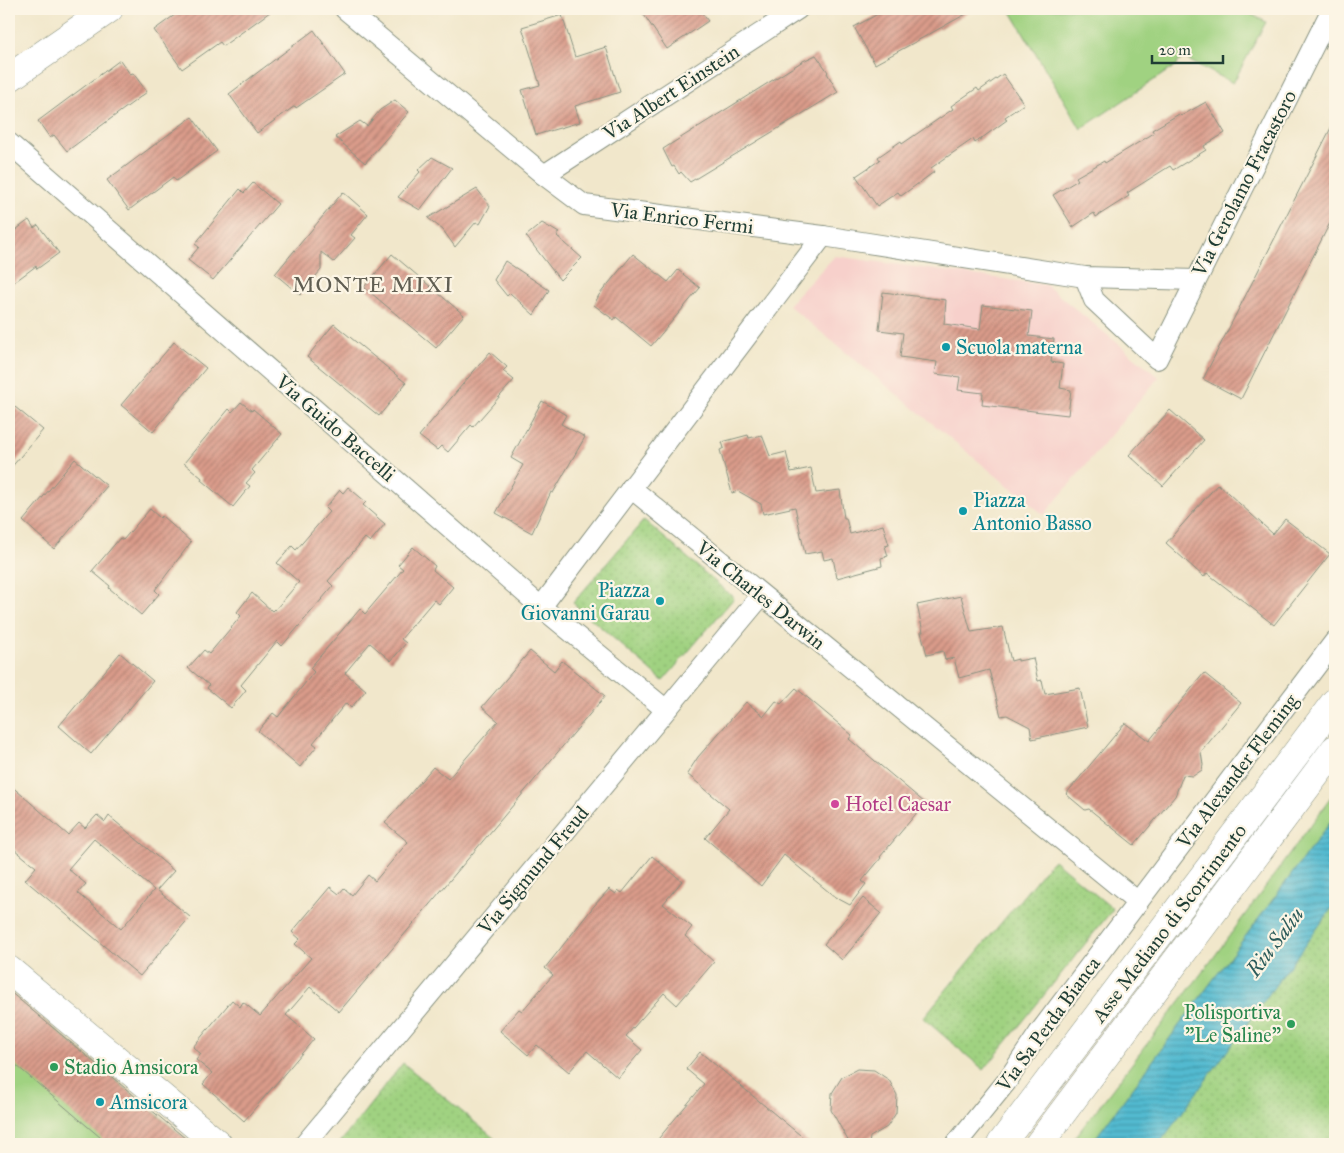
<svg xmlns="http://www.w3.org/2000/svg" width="1344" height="1153" font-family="'IM FELL Great Primer',serif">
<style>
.built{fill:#f7d0cb}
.grass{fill:#a0d281;stroke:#60885a}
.park{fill:url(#park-dots);stroke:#60885a}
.water{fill:url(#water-rules);stroke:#387c82}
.building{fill:url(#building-hatch);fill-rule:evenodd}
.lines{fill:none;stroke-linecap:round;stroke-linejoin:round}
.street-casing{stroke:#889280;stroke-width:22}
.secondary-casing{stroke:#889280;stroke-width:29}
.highway-casing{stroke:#889280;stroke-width:29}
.street{stroke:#fff;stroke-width:20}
.secondary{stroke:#fff;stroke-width:28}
.highway{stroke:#fff;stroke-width:28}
.culture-dot{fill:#0f9aa8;stroke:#fcf5e5;stroke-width:2}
.hotel-dot{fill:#d1479c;stroke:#fcf5e5;stroke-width:2}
.leisure-dot{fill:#2e9e5b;stroke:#fcf5e5;stroke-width:2}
.labels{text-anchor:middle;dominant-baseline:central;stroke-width:4.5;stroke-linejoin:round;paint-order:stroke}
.street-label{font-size:20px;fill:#1f3d34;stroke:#fcf5e5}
.culture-label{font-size:20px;fill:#0d838f;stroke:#fcf5e5;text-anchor:start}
.hotel-label{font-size:20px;fill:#b23c85;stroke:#fcf5e5;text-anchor:start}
.leisure-label{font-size:20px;fill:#27864d;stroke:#fcf5e5;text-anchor:end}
.water-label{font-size:21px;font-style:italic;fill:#2c5c5b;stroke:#fcf5e5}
.quarter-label{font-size:22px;letter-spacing:1px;fill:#605e52;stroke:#fcf5e5}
</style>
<defs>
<pattern id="park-dots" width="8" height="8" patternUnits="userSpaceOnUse" patternTransform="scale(1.25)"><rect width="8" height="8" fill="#a0d281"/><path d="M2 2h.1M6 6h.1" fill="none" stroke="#89b570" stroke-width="1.8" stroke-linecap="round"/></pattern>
<pattern id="water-rules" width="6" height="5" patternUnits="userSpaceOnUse" patternTransform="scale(1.25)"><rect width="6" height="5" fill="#52bad0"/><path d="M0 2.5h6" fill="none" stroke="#4398aa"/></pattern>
<pattern id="building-hatch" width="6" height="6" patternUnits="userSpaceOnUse" patternTransform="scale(1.25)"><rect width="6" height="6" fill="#da9b8a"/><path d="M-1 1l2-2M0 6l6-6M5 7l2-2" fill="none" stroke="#b08072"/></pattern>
</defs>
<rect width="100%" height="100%" fill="#fcf5e5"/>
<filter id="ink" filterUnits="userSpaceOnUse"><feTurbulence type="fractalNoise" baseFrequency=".02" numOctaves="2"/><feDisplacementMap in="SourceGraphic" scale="10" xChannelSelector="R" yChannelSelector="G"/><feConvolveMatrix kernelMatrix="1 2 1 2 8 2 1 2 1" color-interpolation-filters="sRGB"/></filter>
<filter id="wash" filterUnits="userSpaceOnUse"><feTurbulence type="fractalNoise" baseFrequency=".0096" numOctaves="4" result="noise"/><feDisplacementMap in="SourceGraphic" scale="20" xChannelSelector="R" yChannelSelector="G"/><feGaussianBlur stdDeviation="1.12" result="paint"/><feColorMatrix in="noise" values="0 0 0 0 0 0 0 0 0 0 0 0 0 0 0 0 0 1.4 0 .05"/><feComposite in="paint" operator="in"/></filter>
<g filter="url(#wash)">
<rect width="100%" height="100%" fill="#f1e7cb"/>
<polygon class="built" points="835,256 1046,285 1159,377 1044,515 788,305"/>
<g class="grass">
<polygon points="1012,9 1241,9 1266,22 1233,83 1184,58 1177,63 1178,64 1081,129 1010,10"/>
<polygon points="1335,792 1335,816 1091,1144 1070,1144 1211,961"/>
<polygon points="9,990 192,1144 9,1144"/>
</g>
<g class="park">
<polygon points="644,520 734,598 663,681 573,603"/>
<polygon points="1335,827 1335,1144 1104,1144"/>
<polygon points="1054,860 1113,909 984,1070 923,1018 1048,866"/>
<polygon points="403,1063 501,1144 339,1144"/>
</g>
<polygon class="water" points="1335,816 1335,904 1159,1144 1091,1144"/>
<g id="blocks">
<g class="building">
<polygon points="183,9 274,9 223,46 220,42 182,69 154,30"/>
<polygon points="640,9 699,9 708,21 667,49"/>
<polygon points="887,9 975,9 875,64 854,27"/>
<polygon points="562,15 575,57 606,47 620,92 575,106 580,122 536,135 522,90 540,85 522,27"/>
<polygon points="314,30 345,74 296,108 295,106 257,133 229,94"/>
<polygon points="816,55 828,72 827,73 838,92 690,182 681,172 679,174 674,166 672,167 663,149 803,61"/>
<polygon points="120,60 130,74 133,73 147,92 67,151 54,135 50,138 38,121"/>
<polygon points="1003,74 1024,104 1005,117 1007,120 975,143 973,139 931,168 934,172 901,196 898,192 877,206 856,176 880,160 878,157 901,141 902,144 953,109 951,106 977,88 979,91"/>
<polygon points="395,100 409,112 365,163 335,137 360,121 367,126 380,110"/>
<polygon points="1206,102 1225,133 1204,146 1206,150 1173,170 1170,166 1127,193 1129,196 1096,217 1094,213 1073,227 1053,195 1078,180 1076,177 1104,161 1105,163 1154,133 1152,130 1179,114 1181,116"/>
<polygon points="192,117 217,151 176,181 173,177 129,210 107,180"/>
<polygon points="1335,120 1335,213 1241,399 1203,379"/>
<polygon points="432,157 452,168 420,210 398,197 420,172 418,170"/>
<polygon points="253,183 278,204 213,280 188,260 199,247 195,244 240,189 244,193"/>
<polygon points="477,189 490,206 480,224 476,222 455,247 443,230 428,218"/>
<polygon points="343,192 368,214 351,235 355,238 334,262 321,252 321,270 300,295 275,274"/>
<polygon points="29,220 34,228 38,225 59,253 37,269 36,266 9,286 9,235"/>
<polygon points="542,223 559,233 557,236 582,258 560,280 526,236"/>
<polygon points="392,254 464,315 436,348 364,287"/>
<polygon points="633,254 668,282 678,270 700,288 651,346 616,317 614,320 594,305 599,295"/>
<polygon points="505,261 549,290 534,315 510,293 507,296 494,280"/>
<polygon points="883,292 946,300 944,324 980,329 983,305 1032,311 1029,336 1054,339 1051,362 1063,364 1060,388 1071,390 1068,415 982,405 983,393 958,390 960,377 935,374 937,362 900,357 903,333 879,330"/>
<polygon points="334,324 406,383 379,416 307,357"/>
<polygon points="174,342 206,368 153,432 121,405"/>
<polygon points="490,352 507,367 503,371 514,380 473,427 471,425 448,452 441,446 437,450 419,436"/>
<polygon points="542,401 566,415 561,424 585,437 553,493 551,492 532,533 496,513 523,465 511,458"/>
<polygon points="9,402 43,430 9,470"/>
<polygon points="241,402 252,411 253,409 282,434 252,470 255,473 246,483 250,486 233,507 201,480 202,478 184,463 229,409 232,412"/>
<polygon points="1170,410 1204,440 1163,486 1129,455"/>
<polygon points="748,435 749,438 762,435 770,456 786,452 791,472 811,468 816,493 840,490 844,518 846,518 850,534 883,525 889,545 885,546 888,556 881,558 882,566 837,578 833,558 824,560 822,551 805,554 795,507 763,514 761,504 738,491 732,493 720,450 724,448 722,442"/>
<polygon points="75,459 107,486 54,549 23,521"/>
<polygon points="1218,484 1273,534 1285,519 1330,554 1274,625 1207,573 1204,577 1166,543"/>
<polygon points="348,487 366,502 363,505 385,524 370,542 365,538 328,581 333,586 282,646 277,641 241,685 246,690 231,708 207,688 209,685 188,668 204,650 209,654 241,616 237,612 252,593 272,611 274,609 275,610 299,582 277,563 292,546 296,550 329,512 325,508 340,490 343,493"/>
<polygon points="150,509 160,518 162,516 191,542 155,590 159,594 141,615 109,588 110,586 92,571 120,538 123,540"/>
<polygon points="413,547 435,566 433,570 453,587 439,604 434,600 401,639 406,643 391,661 370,643 345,673 366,690 351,708 346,703 313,743 317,746 300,767 258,731 273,713 278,717 314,672 310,668 360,609 365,614 403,569 398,565"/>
<polygon points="961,596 971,632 1003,627 1011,661 1018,659 1018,661 1033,658 1038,681 1042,680 1045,694 1080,688 1088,727 1032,739 1030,727 1007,715 1001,716 989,670 959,678 954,658 945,660 943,651 927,655 921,632 923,632 917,605"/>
<polygon points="530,651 554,671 562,661 605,696 339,1012 310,987 286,1015 314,1039 244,1121 203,1084 212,1073 196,1060 201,1054 193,1047 232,1000 240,1007 243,1002 260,1016 311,958 295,944 300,939 292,932 330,887 339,894 344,888 352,895 368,875 375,881 408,842 385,823 433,767 448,779 498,721 482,707"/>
<polygon points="120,653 153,681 91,754 59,726"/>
<polygon points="1204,673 1241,703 1201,752 1203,765 1202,770 1193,776 1183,775 1175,796 1134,845 1089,809 1085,810 1066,794 1125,723 1149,741"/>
<polygon points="796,688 852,735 849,739 925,803 880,857 881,858 862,881 866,884 850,905 835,897 784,855 761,886 705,838 729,809 687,774 698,757 746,702 764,716 776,701 781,704"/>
<path d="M9,784L68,835L79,823L85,828L97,815L105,822L109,816L174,871L157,890L190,917L140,976L25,880L36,867L9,845ZM94,839L154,890L121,929L78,893L86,884L68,869Z"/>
<polygon points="652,856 682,881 663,904 692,927 685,936 714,962 677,1005 664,993 626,1036 642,1050 618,1078 587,1051 569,1072 537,1045 528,1055 500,1031 519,1009 522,1011 553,975 545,968 594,906 609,889 616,894 618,890 622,893"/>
<polygon points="863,898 881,913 842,960 824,944"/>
<polygon points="9,991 192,1144 108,1144 9,1059"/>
<polygon points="700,1052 777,1116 811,1144 654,1144 704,1084 686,1069"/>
<polygon points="857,1069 874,1070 889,1080 897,1095 896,1113 887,1127 870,1137 869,1144 850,1144 831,1110 832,1093 842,1077"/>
</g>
</g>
</g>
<g filter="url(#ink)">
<use href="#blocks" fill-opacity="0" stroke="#889280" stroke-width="1"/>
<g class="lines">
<defs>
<g id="street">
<polyline points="345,9 544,175 584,205 823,236 1085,277 1196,280"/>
<polyline points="9,143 541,607 665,709"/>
<polyline points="544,175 798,9"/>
<polyline points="1085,277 1094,300 1157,359 1332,9"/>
<polyline points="631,488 1138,902"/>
<polyline points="541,607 823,236"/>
<polyline points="305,1144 761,596"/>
<polyline points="956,1144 1007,1081 1039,1033 1335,641"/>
</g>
<g id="secondary">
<polyline points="9,78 109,9"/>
<polyline points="9,970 218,1144"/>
</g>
<g id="highway">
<polyline points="1001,1144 1335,702"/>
<polyline points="1039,1144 1335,749"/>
</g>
</defs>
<use href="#street" class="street-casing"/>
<use href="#secondary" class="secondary-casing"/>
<use href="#highway" class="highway-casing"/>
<use href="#street" class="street"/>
<use href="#secondary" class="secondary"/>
<use href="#highway" class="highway"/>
</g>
</g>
<g class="culture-dot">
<circle cx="946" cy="347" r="5"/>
<circle cx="963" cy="511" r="5"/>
<circle cx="660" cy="601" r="5"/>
<circle cx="100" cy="1102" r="5"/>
</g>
<circle class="hotel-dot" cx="835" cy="804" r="5"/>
<g class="leisure-dot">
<circle cx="1291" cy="1024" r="5"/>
<circle cx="54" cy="1067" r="5"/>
</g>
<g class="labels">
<g class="street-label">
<text transform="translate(671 92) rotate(-33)">Via Albert Einstein</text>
<text transform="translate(1244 183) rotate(-63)">Via Gerolamo Fracastoro</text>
<text transform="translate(682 218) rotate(7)">Via Enrico Fermi</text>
<text transform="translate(336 428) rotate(41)">Via Guido Baccelli</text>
<text transform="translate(761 595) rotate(39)">Via Charles Darwin</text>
<text transform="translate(1237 771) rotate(-53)">Via Alexander Fleming</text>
<text transform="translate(533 870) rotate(-50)">Via Sigmund Freud</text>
<text transform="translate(1169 923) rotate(-53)">Asse Mediano di Scorrimento</text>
<text transform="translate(1048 1024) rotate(-54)">Via Sa Perda Bianca</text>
</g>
<g class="culture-label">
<text x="956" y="347">Scuola materna</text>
<text x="973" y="500">Piazza<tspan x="973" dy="23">Antonio Basso</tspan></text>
<text x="650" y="590" text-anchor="end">Piazza<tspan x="650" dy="23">Giovanni Garau</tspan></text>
<text x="110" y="1102">Amsicora</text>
</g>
<g class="hotel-label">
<text x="845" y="804">Hotel Caesar</text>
</g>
<g class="leisure-label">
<text x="1281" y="1012">Polisportiva<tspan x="1281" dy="23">"Le Saline"</tspan></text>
<text x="64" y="1067" text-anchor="start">Stadio Amsicora</text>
</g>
<g class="water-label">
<text transform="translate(1275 942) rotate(-53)">Riu Saliu</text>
</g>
<g class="quarter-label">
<text x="373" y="284">MONTE MIXI</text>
</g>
</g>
<rect width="1344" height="1153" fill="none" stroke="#fcf5e5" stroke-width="30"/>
<path d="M1152 55v8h71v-8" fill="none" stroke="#1f3d34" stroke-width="2.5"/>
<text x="1159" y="55" font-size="15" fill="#1f3d34" stroke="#fcf5e5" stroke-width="4" paint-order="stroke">20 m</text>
</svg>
